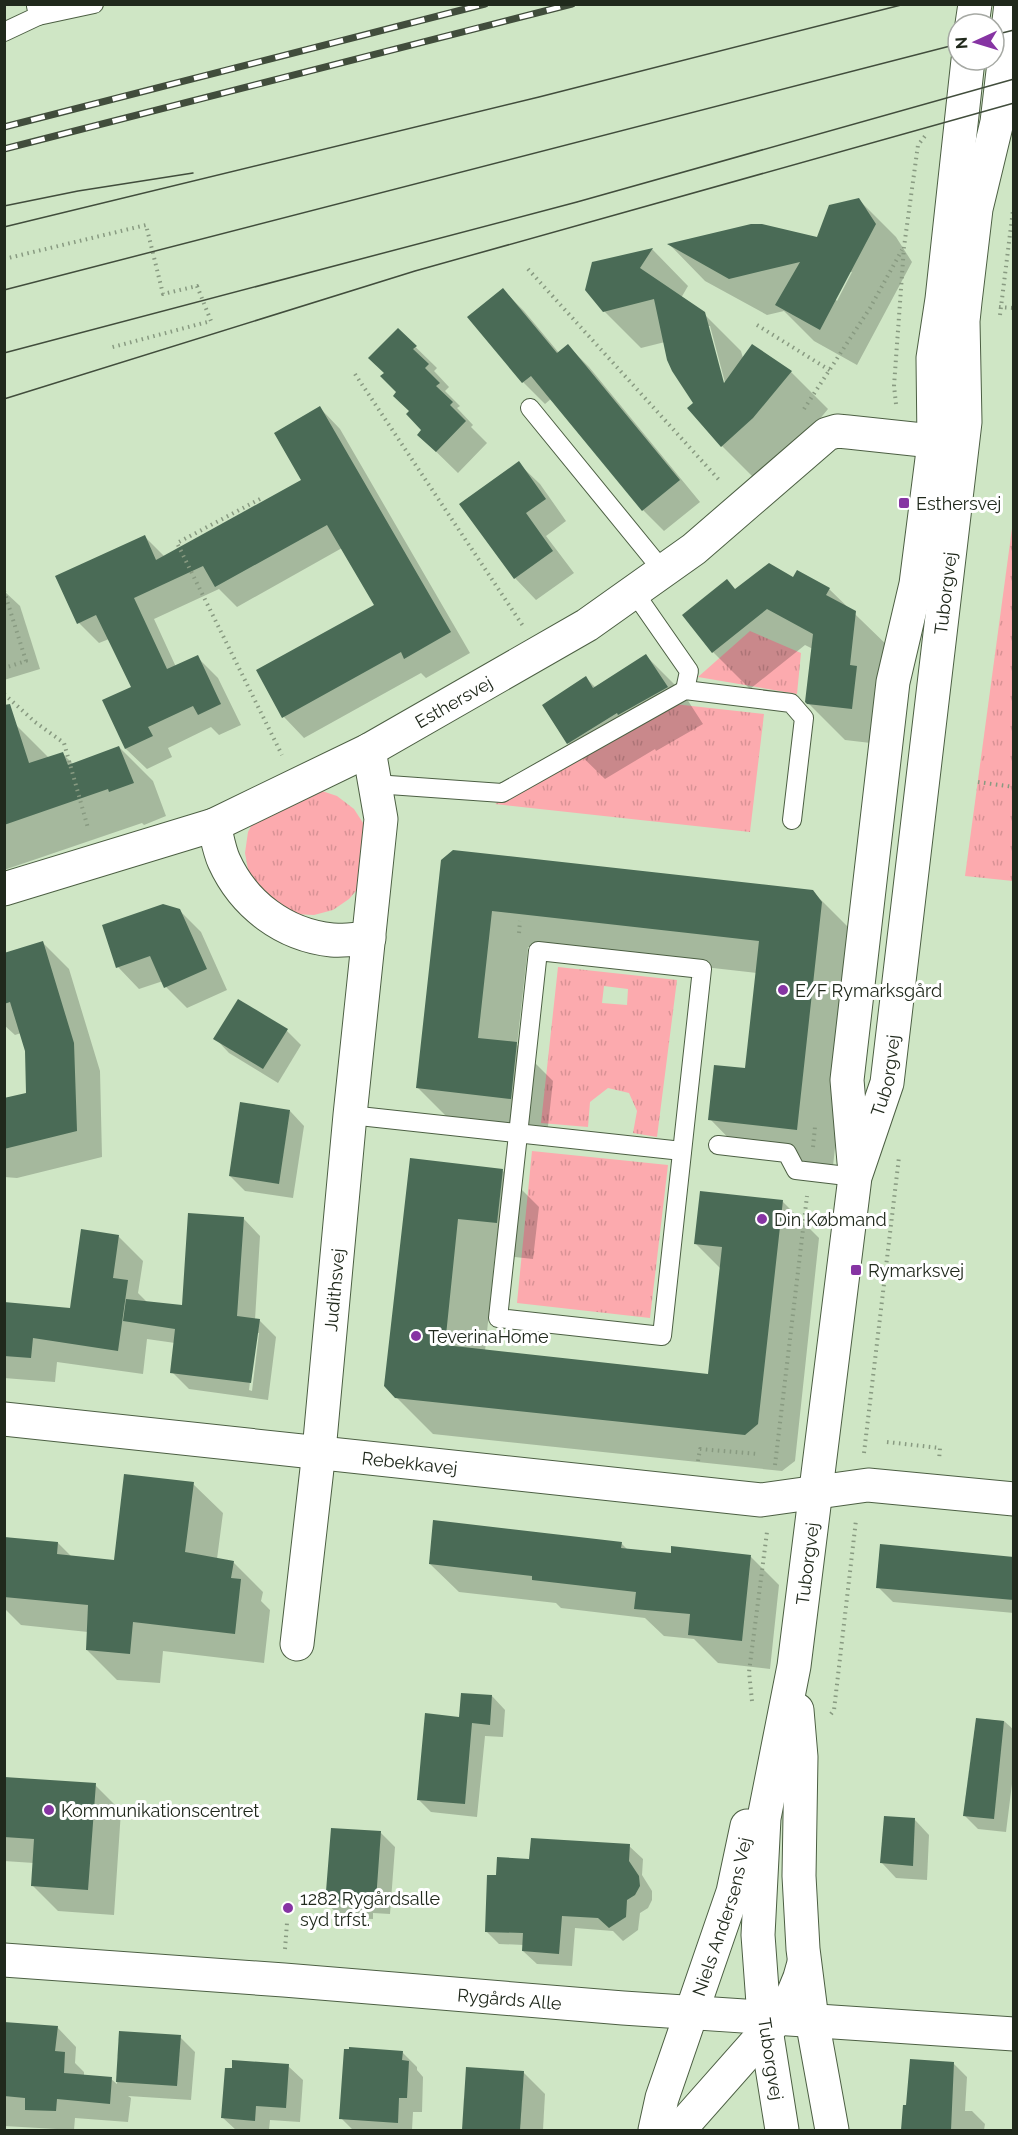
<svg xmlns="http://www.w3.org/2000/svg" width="1018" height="2135" font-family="Raleway,sans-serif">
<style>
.park{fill:url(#park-tufts);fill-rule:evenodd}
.shadow{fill:#0003;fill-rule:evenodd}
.building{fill:#4a6b56}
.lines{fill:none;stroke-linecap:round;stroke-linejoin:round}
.service-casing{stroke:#4c5f43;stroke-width:20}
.minor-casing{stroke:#4c5f43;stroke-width:35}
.tertiary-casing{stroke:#4c5f43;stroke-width:35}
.path{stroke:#889a81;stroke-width:4;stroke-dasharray:1.5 4.5;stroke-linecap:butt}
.service{stroke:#fff;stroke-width:18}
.minor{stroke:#fff;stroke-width:33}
.tertiary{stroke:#fff;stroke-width:33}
.tram{stroke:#414d3c;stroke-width:1.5}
.rail-casing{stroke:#414d3c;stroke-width:7}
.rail{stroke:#fff;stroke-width:4.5;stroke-dasharray:14;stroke-linecap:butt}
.poi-dot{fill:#8634a3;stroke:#fff;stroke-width:2}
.labels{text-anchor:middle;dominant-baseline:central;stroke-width:6;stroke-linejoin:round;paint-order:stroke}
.poi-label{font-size:18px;fill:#20291c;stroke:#fff;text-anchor:start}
.street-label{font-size:18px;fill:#20291c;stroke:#fff}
</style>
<defs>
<pattern id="park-tufts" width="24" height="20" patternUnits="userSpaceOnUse" patternTransform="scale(1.5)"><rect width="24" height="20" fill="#fcaaae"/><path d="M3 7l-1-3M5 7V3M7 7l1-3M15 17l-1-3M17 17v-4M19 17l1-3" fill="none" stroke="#d89295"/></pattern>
</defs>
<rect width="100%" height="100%" fill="#cfe6c5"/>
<g class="park">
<polygon points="1013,521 1013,881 965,876"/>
<polygon points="750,631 801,653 797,694 698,677"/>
<polygon points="674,704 764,714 750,832 495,804"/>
<polygon points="316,789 337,796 354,809 365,826 362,884 349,899 333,910 314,915 294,914 275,906 249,875 245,853 248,832 258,813"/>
<path d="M558,967L677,980L657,1137L633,1133L637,1111L629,1093L608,1088L590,1102L588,1127L541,1123ZM604,986L628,989L627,1005L602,1003Z"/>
<polygon points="532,1151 668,1165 650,1318 517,1303"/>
</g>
<g class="shadow">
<path d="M859,200L896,237L912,262L857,365L814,341L784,311L767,315L705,281L670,245L818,239ZM849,272H852L837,301L835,299Z"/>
<path d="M652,249L688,286L681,298L704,314L741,351L743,358L752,346L791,372L828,409L790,455L759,483L722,446L695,403L665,342L641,348L604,311L593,264ZM707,326H710L727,390H724Z"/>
<polygon points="503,290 524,311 559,353 568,346 589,367 700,502 664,531 643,510 552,398 545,404 523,382 469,317"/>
<polygon points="398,330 437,368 434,371 449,387 445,391 460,406 457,408 473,425 471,427 487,443 458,473 419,435 423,431 386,373"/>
<polygon points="320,408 340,429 470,653 426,678 421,673 304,738 284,717 376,606 342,548 237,607 219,589 154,619 176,667 197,657 218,678 241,725 219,735 211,727 168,748 172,757 147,769 126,749 104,701 133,687 109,639 99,643 79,623 145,537 165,557 303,481"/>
<polygon points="518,463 540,484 566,521 546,536 574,573 536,600 515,578"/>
<polygon points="829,589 892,650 888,745 845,740 806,701 813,649 805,645 750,689 713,652 736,590"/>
<polygon points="4,591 20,606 40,669 4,680"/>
<polygon points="646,656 683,693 703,724 656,751 655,749 605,779 568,743 586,678 596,688"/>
<polygon points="16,725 49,758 63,754 74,765 119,747 153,781 166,816 144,825 142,823 4,870 4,729"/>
<polygon points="443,861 813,892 850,929 858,940 833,1166 746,1156 710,1119 746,1070 757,973 528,947 517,1045 553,1081 547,1135 454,1124 417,1087"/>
<polygon points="179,910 201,932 227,990 187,1008 166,987 163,981 139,989 118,967"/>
<polygon points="43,943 69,969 100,1071 102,1157 17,1178 4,1177 4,1099 27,1094 26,1050 21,1033 15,1035 4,1025 4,954"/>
<polygon points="287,1031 301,1045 278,1083 229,1053 215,1038"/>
<polygon points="290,1111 304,1126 293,1198 245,1191 230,1176"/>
<polygon points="411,1160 502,1170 539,1207 533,1259 495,1255 485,1351 709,1376 721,1269 696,1244 782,1201 819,1238 795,1461 782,1471 433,1434 396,1397"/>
<path d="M243,1218L260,1236L255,1320H259L276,1337L268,1400L189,1389L172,1372L175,1343L147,1339L143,1374L57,1362L55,1382L4,1378V1304L71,1310L118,1236L143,1261L138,1293L148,1303L183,1307ZM256,1333H259L252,1391L249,1390Z"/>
<polygon points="193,1484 223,1513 217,1559 233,1562 263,1592 261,1601 270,1610 264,1663 163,1651 160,1683 117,1680 87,1650 88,1632 21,1625 4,1608 4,1538 58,1543 72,1557 116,1562"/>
<polygon points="621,1543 628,1550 672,1555 751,1557 779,1585 770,1669 718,1663 694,1639 664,1636 645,1618 561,1608 556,1603 459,1592 430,1564"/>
<polygon points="1014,1558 1014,1613 893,1602 878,1587"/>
<polygon points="492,1696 505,1710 503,1737 485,1736 477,1817 431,1812 418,1799 461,1718"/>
<polygon points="979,1719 1004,1721 1014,1730 1014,1768 1006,1832 978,1829 965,1816"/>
<polygon points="4,1778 95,1785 121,1811 114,1915 58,1911 32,1885 34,1863 4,1861"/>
<polygon points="915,1820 929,1835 927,1880 896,1878 882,1863"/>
<polygon points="381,1833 395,1847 390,1914 373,1913 373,1919 341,1918 327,1903"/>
<polygon points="629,1846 643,1859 642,1875 652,1891 652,1900 648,1908 640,1913 638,1930 623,1941 613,1931 575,1928 572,1966 537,1964 523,1951 524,1945 499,1944 486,1931 497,1877 531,1861"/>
<polygon points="4,2024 57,2027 76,2047 75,2063 84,2072 84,2077 111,2079 117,2084 120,2033 180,2037 195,2052 191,2100 128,2096 131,2098 128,2122 75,2118 74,2130 4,2126"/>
<polygon points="402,2052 417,2067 417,2070 423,2077 422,2112 413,2112 412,2130 353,2130 341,2118"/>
<polygon points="953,2063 967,2077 965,2111 972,2111 985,2124 984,2130 903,2130 904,2106 907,2107"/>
<polygon points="288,2066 303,2080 300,2122 270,2120 269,2130 236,2130 222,2117"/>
<polygon points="467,2069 523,2072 545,2094 543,2130 463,2130"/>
</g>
<g class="building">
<polygon points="859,198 876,224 820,330 775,305 800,262 729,279 667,244 751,224 762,224 817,237 829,205"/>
<polygon points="653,248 640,268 705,312 724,383 752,344 792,371 753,418 721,447 687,408 693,403 672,371 667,360 654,299 603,312 585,290 592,262"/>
<polygon points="503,288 557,353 568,344 680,480 642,511 531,376 522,383 467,317"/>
<polygon points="398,328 417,346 413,349 429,364 425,368 440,383 436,386 453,402 450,405 466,421 436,452 417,435 421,430 406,414 409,411 393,396 396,392 380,376 384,373 368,358"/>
<polygon points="320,406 451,632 404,659 401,652 282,718 256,670 374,605 327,525 215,587 203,566 134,598 167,669 198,655 221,704 198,715 193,706 148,727 153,736 125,749 102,700 131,687 96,615 77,624 55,576 145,535 156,560 301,480 274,433"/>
<polygon points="519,461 546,499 526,513 553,551 514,579 459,504"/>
<polygon points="769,563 793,577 797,570 830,588 826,595 856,611 850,665 857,666 852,709 807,704 805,702 813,634 767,609 712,653 682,615 727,579 735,589"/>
<polygon points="646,654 668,687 618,715 617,713 567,744 542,705 586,676 593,688"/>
<polygon points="10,704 29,763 63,752 68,765 119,746 134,783 109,792 108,789 4,825 4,705"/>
<polygon points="453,850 813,890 822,902 797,1130 708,1120 714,1065 745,1068 759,941 492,911 478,1038 517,1042 511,1099 416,1088 441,860"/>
<polygon points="163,904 180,909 207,969 164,988 150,956 116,968 102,925"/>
<polygon points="43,941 74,1043 77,1131 4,1149 4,1098 26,1093 25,1051 10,1002 4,1004 4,953"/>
<polygon points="238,999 288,1029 263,1069 213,1039"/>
<polygon points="240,1102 290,1110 279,1184 229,1176"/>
<polygon points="410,1158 503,1169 497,1223 458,1219 445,1345 708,1374 722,1247 694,1244 700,1191 783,1200 758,1424 745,1435 395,1398 384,1386"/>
<polygon points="188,1213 244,1217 237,1316 260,1319 251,1383 170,1373 175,1329 123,1321 126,1299 182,1305"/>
<polygon points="81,1229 119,1235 113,1278 128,1280 118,1351 33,1338 31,1358 4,1356 4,1302 70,1308"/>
<polygon points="124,1474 194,1482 185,1552 234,1561 231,1578 241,1579 235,1634 133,1622 130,1654 86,1650 88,1605 4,1597 4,1537 58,1542 57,1554 114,1560"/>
<polygon points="433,1520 622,1542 621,1548 671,1553 671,1546 751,1555 742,1641 688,1635 690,1614 634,1609 636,1592 532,1580 532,1576 429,1564"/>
<polygon points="880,1544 1014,1557 1014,1600 876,1588"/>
<polygon points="461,1693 492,1695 490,1725 472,1723 465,1804 417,1800 425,1713 459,1717"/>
<polygon points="976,1718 1004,1721 994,1819 963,1816"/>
<polygon points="4,1777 96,1783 88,1890 31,1886 34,1839 4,1837"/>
<polygon points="884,1816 915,1818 913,1866 880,1863"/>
<polygon points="331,1828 381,1831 376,1900 359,1899 359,1905 325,1904"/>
<polygon points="531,1838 630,1844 629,1861 639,1876 640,1886 635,1895 627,1900 626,1917 609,1928 598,1918 562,1916 559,1954 522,1951 523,1933 485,1932 487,1875 496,1875 497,1857 529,1859"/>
<polygon points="4,2022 58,2026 55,2051 65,2052 64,2073 112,2077 110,2104 57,2099 56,2111 25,2110 25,2098 4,2096"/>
<polygon points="119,2031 181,2035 177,2086 116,2082"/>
<polygon points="349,2047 403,2051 402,2060 409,2061 407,2098 399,2098 398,2123 339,2119 344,2049 349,2049"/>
<polygon points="910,2059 954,2062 951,2130 901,2130 903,2105 906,2105"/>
<polygon points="232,2060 289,2064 286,2108 256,2106 255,2121 221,2118 225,2068 232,2068"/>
<polygon points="466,2067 524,2071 520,2130 462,2130"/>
</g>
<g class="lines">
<defs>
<g id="service">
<polyline points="38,16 94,4"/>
<polyline points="4,32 38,16 36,6"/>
<polyline points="530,408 663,571"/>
<polyline points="634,592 689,671 685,690"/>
<polyline points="375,784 502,793 685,690 791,703 804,718 792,820"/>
<polygon points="538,951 702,969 662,1336 498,1318"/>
<polyline points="350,1115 682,1151"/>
<polyline points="718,1145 787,1153 796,1170 855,1177"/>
</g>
<g id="minor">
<path d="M214,825C217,836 219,850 224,861C244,905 284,935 332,940C344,941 357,939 369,938"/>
<path id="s1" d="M4,889L214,825L369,750L587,625L694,549L827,434L837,431L848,432L960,444"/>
<path id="s2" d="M4,1419L761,1500L868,1485L1014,1499"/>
<path id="s3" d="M297,1644L319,1451L350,1115L381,819L369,750"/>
<path id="s4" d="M4,1960L284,1980L623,2008L1014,2034"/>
</g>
<g id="tertiary">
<polyline points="972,24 975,4"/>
<polyline points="854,1162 847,1080 893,682 916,584 934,443 933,358 942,299 968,60"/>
<polyline points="797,1710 801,1757 799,1876 803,1949 812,2020 832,2130"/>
<path id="s5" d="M655,2130L662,2098L733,1892L747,1826"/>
<path d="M679,2130L778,2018C791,2000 799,1985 804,1963"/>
<path id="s6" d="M782,2130L764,2017L758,1935L764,1818L794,1666L855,1177L887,1083L965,422L963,321L965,302L976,209L997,122L1011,4"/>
</g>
</defs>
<use href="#service" class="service-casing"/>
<use href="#minor" class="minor-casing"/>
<use href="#tertiary" class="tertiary-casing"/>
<g class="path">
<polyline points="4,259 146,225 163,294 197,286 211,321 109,348"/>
<polyline points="528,269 721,482"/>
<polyline points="999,307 1014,308"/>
<polyline points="1000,315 1013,210"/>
<polyline points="757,325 831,371"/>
<polyline points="355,374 523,626"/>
<polyline points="896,404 894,386 904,247 918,145 925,136"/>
<polyline points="804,409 870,308 902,250"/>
<polyline points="260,499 177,543 282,755"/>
<polyline points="4,591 26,661 4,668"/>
<polyline points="4,694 35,722 64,743 88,828"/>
<polyline points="978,782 1014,787"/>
<polyline points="519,933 520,921"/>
<polyline points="813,1147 815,1127"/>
<polyline points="887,1442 940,1448 939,1460"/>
<polyline points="864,1453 899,1157"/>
<polyline points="698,1461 700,1449 758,1454"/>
<polyline points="775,1465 807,1196"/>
<polyline points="752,1701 749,1672 767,1532"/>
<polyline points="831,1714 834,1710 856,1520"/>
<polyline points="285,1949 287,1923"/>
</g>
<use href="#service" class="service"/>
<use href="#minor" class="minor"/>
<use href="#tertiary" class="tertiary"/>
<g class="tram">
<polyline points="994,35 1014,30"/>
<polyline points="4,206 78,191 193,173"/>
<polyline points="4,227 539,97 905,4"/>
<polyline points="4,290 958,44"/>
<polyline points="4,353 577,202 1014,79"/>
<polyline points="4,399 415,271 1014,103"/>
</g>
<defs>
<g id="rail">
<polyline points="4,127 485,4"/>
<polyline points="4,149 572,4"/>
</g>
</defs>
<use href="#rail" class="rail-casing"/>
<use href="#rail" class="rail"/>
</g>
<g class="poi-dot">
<rect x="898" y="497" width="12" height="12" rx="3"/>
<circle cx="783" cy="990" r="6"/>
<circle cx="762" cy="1219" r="6"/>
<rect x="850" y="1264" width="12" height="12" rx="3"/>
<circle cx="416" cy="1336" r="6"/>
<circle cx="49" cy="1810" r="6"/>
<circle cx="288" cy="1908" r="6"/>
</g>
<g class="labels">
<g class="poi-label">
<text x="916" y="503">Esthersvej</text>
<text x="795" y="990">E/F Rymarksgård</text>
<text x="774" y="1219">Din Købmand</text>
<text x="868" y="1270">Rymarksvej</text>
<text x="428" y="1336">TeverinaHome</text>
<text x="61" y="1810">Kommunikationscentret</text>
<text x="300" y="1898">1282 Rygårdsalle<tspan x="300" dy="21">syd trfst.</tspan></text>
</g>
<g class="street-label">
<text stroke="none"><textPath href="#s6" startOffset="1554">Tuborgvej</textPath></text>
<text stroke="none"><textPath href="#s1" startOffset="489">Esthersvej</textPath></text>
<text stroke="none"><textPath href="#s6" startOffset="1068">Tuborgvej</textPath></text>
<text stroke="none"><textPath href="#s3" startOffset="356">Judithsvej</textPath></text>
<text stroke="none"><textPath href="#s2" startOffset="408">Rebekkavej</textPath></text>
<text stroke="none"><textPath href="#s6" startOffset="572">Tuborgvej</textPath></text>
<text stroke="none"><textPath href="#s5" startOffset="224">Niels Andersens Vej</textPath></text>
<text stroke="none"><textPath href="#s4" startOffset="507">Rygårds Alle</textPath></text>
<text transform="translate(771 2059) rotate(81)">Tuborgvej</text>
</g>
</g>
<rect width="1018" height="2135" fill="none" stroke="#20291c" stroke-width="12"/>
<g transform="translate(976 42) rotate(266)"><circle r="28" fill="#ffffff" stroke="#a6a9a4" stroke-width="1.5"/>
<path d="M0-4.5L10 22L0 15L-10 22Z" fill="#8634a3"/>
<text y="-9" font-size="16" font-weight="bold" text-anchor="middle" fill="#20291c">N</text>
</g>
</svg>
